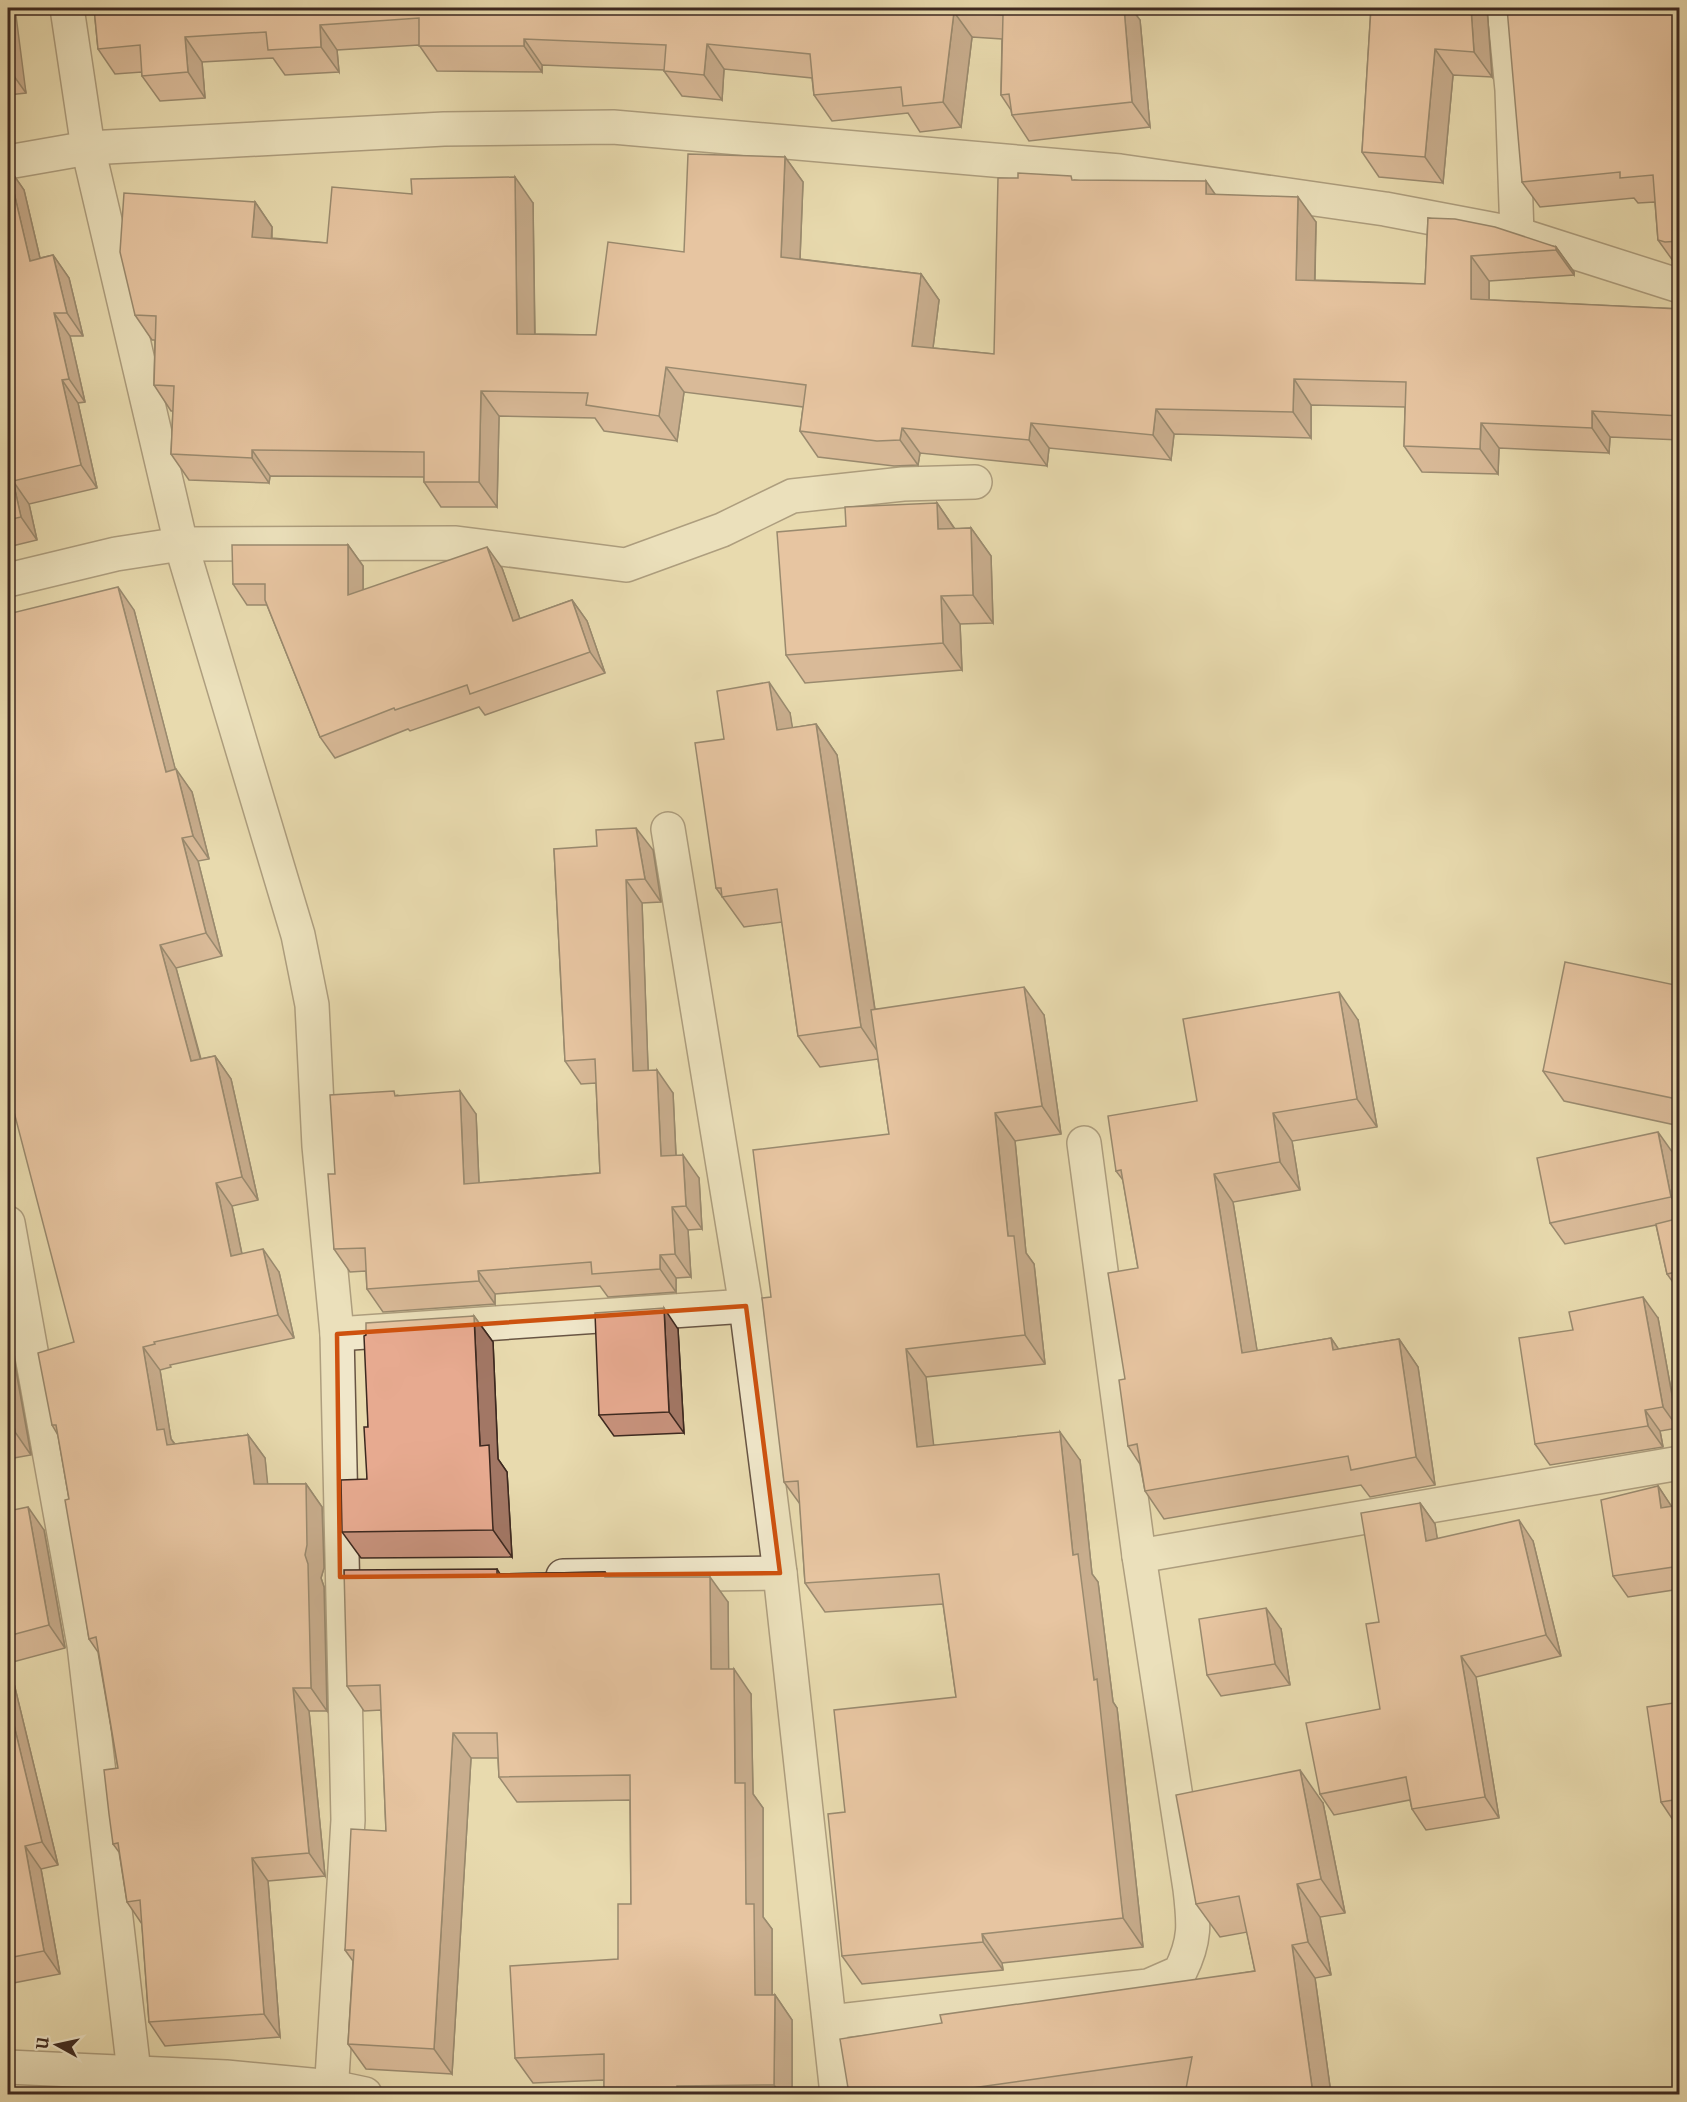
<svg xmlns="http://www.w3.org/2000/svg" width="1687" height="2102" font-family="'IM FELL French Canon',serif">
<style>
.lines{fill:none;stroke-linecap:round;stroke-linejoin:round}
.minor-casing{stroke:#685544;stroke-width:36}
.minor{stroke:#f0e7ca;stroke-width:33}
.wall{fill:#c7927c;stroke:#3d2920;stroke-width:1.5}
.shaded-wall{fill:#a27765;stroke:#3d2920;stroke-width:1.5}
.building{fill:#e7aa90;stroke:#3d2920;stroke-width:1.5}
.marked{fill:none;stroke:#ce520f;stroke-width:4.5;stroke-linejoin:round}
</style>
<rect width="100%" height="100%" fill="#e8daae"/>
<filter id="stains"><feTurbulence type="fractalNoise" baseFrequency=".00333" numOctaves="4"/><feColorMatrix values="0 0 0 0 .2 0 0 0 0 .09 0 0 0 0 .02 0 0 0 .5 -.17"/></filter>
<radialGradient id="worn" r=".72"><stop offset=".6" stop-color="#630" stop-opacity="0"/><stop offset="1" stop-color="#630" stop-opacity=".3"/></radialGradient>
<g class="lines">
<defs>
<g id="minor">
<polyline points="67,8 88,148 181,544 298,935 312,1005 319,1146 337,1334 348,1820 331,2094"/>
<polyline points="1504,8 1512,90 1517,234"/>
<polyline points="8,162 88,148 444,129 613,127 1120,171 1385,209 1517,234 1680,286"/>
<polyline points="8,580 116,554 181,544 456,543 626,565 722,530 792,496 903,484 975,482"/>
<polyline points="668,829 746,1306 780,1573 837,2094"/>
<polyline points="8,1223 84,1645 134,2072"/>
<polyline points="337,1334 746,1306"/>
<polyline points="1139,1556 1680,1463"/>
<polyline points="563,1576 780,1573"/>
<path d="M830,2022L1148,1986L1180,1972C1196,1940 1194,1923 1190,1889L1139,1556L1084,1143"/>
<polyline points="8,2067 226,2077 332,2087 365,2094"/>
</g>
</defs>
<use href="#minor" class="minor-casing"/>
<use href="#minor" class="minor"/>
</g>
<g class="wall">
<polygon points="8,8 26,93 8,95"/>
<polygon points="94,8 1131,8 1140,20 1150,127 1029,141 1012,115 1011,110 1001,95 1002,39 972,37 961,127 920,132 908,113 832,121 814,95 812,78 724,69 722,100 682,96 664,71 664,70 542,65 542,72 437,71 419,45 337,50 339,72 285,75 273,58 202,62 205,98 160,101 142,76 142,72 115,74 98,49"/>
<polygon points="1371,8 1487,8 1492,77 1453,75 1443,183 1379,177 1362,152"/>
<polygon points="1680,8 1680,266 1676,265 1658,240 1655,202 1638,203 1634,198 1540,207 1522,182"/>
<polygon points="785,157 803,182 800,259 921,274 939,300 933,348 994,354 1074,180 1216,195 1316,222 1315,280 1425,284 1428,218 1556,247 1574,272 1574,275 1489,281 1489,300 1680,309 1680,440 1610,437 1609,453 1499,448 1498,474 1422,472 1404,446 1405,407 1311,405 1311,438 1174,434 1171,460 1049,448 1047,466 920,453 918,465 894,466 818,457 800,431 803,407 684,392 677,441 604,431 595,418 499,416 497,507 441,507 424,482 424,477 270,476 269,483 189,480 171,454 173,411 171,411 154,385 155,340 152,340 135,315 255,202 272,227 272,238 327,243 412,194 533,203 535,334 596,335"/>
<polygon points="8,167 24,190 40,258 53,255 69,278 83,336 70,336 85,402 78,403 97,488 29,504 37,540 8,547"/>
<polygon points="937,503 955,529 971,528 991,556 993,623 960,624 962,670 805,683 786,655 846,526"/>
<polygon points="348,545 363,566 363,590 502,568 520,619 572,600 587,621 605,673 485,715 479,707 410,731 408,729 335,758 320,737 267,605 247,605 233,584"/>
<polygon points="134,610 175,769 192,792 209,859 198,861 222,956 176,968 201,1059 215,1056 231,1079 258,1200 232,1206 242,1254 279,1272 294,1338 170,1365 171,1367 160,1370 171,1439 175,1444 248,1435 265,1458 267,1484 306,1484 322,1507 324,1568 321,1578 324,1587 327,1711 309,1711 325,1876 268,1881 280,2037 165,2046 149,2022 142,1924 127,1902 119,1852 113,1844 118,1768 98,1652 89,1639 69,1499 58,1435 52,1425 74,1342"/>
<polygon points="790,713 792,728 816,724 837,755 875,1009 1044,1015 1061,1134 1015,1141 1026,1253 1034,1264 1045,1364 926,1377 933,1445 1080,1460 1092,1574 1098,1582 1113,1702 1117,1708 1143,1947 1002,1963 1003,1970 862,1984 842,1956 845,1812 956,1697 943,1604 825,1612 805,1583 800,1504 784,1482 771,1297 889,1134 878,1059 820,1067 798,1036 782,922 744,927 716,888 724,739"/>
<polygon points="554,849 653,850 661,902 642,903 648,1070 673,1093 676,1155 699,1178 702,1229 688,1230 691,1277 676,1278 676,1292 608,1297 600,1286 495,1294 495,1304 383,1312 367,1289 366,1271 350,1272 334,1249 335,1174 397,1095 476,1114 479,1183 600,1173 596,1083 581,1084 565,1061"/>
<polygon points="1680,986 1680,1126 1564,1101 1543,1071"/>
<polygon points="1358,1020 1377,1127 1292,1141 1300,1190 1233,1202 1257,1351 1331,1338 1338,1349 1399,1339 1418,1367 1435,1485 1370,1497 1361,1485 1164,1519 1145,1491 1140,1464 1128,1446 1125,1379 1138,1268 1123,1180 1116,1171"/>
<polygon points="1673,1153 1680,1186 1680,1292 1667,1274 1656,1225 1565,1244 1550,1223"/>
<polygon points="474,1316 493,1342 498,1459 507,1472 512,1557 361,1558 342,1532 367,1479 368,1427 366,1335"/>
<polygon points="1658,1318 1678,1428 1660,1431 1663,1447 1550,1465 1535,1444"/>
<polygon points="8,1326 31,1455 8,1459"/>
<polygon points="678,1329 684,1433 614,1436 599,1415"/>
<polygon points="1658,1486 1671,1506 1680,1505 1680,1589 1628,1597 1613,1576"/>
<polygon points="1420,1503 1435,1524 1437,1539 1533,1541 1561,1656 1476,1677 1499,1818 1426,1830 1412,1809 1410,1800 1334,1815 1320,1794 1380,1709 1379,1622"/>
<polygon points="8,1511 44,1530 65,1648 9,1663 58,1865 41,1869 60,1974 8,1984"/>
<polygon points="497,1569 500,1574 605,1572 609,1577 728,1602 728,1669 751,1694 753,1794 763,1808 763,1917 772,1929 772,1995 775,1995 792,2020 792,2094 604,2094 604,2080 533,2083 515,2058 618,1959 631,1904 630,1800 517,1802 499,1777 498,1758 471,1758 452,2074 366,2069 348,2044 353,1961 345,1950 386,1831 381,1710 364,1711 347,1686"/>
<polygon points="1281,1629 1290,1685 1221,1696 1207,1675"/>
<polygon points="1680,1702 1680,1823 1675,1823 1661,1802"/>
<polygon points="1323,1803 1345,1913 1320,1917 1331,1975 1315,1978 1331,2094 849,2094 942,2023 1255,1971 1247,1932 1220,1937 1196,1904"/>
</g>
<g class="shaded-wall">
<polygon points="8,8 15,8 26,93 11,72 8,43"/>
<polygon points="1124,8 1131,8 1140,20 1150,127 1132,102"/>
<polygon points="1471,8 1487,8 1492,77 1474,52"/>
<polygon points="954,12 972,37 961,127 943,102"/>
<polygon points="320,25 337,50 339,72 321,47"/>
<polygon points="185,37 202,62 205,98 188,72"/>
<polygon points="524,39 542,65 542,72 524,46"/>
<polygon points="707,44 724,69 722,100 704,75"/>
<polygon points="1435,49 1453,75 1443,183 1425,157"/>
<polygon points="785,157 803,182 799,282 781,257"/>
<polygon points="8,167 24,190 46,284 30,261"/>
<polygon points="515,177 533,203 535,359 517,334"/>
<polygon points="1206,181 1224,207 1206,194"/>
<polygon points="1298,197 1316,222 1314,305 1296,280"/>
<polygon points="255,202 272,227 270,262 252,237"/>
<polygon points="1556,247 1574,272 1574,275 1556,250"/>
<polygon points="53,255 69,278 83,336 67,313"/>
<polygon points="1471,256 1489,281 1489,324 1471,299"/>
<polygon points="921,274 939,300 930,371 912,346"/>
<polygon points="54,313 70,336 85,402 69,379"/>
<polygon points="666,367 684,392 677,441 659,416"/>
<polygon points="1294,379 1311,405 1311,438 1293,412"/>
<polygon points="62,380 78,403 97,488 81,465"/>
<polygon points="481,391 499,416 497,507 479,482"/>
<polygon points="1156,409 1174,434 1171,460 1153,435"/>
<polygon points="1592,411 1610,437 1609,453 1592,428"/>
<polygon points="1031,423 1049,448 1047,466 1029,440"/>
<polygon points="1481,423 1499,448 1498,474 1480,449"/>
<polygon points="902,428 920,453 918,465 900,440"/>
<polygon points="252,450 270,476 269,483 252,458"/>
<polygon points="13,481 29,504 37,540 21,517"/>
<polygon points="937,503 956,531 938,529"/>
<polygon points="971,528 991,556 993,623 973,595"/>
<polygon points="348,545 363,566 363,616 348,595"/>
<polygon points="487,547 502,568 528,642 513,621"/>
<polygon points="118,587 134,610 182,795 166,772"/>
<polygon points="941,596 960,624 962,670 943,643"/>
<polygon points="572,600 587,621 605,673 590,652"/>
<polygon points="769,682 790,713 798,761 777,730"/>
<polygon points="816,724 837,755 882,1058 861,1027"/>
<polygon points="176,769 192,792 209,859 193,836"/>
<polygon points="636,828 653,850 661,902 645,879"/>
<polygon points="182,838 198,861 222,956 206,933"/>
<polygon points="626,880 642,903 649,1094 633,1071"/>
<polygon points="160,945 176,968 207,1084 191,1061"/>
<polygon points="1024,987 1044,1015 1061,1134 1042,1106"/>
<polygon points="1339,992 1358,1020 1377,1127 1357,1099"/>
<polygon points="215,1056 231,1079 258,1200 242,1177"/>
<polygon points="657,1070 673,1093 677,1179 661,1156"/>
<polygon points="1680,1087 1680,1102 1677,1099"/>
<polygon points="460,1091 476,1114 480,1207 464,1184"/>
<polygon points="995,1113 1015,1141 1026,1253 1034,1264 1045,1364 1025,1335 1008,1236"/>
<polygon points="1273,1113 1292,1141 1300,1190 1280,1162"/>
<polygon points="1658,1132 1673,1153 1680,1186 1680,1209 1671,1197"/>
<polygon points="683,1155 699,1178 702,1229 686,1206"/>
<polygon points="1214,1174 1233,1202 1262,1381 1242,1353"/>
<polygon points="216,1183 232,1206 247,1279 231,1256"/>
<polygon points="672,1207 688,1230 691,1277 675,1254"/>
<polygon points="263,1249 279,1272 294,1338 278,1315"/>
<polygon points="660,1255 676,1278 676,1292 660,1269"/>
<polygon points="478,1271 495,1294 495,1304 479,1281"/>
<polygon points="1643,1297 1658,1318 1678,1428 1663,1407"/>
<polygon points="664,1308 678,1329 684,1433 669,1412"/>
<polygon points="474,1316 493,1342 498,1459 507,1472 512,1557 493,1530 480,1446"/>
<polygon points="8,1326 31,1455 15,1432 8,1393"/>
<polygon points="1331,1338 1350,1366 1333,1350"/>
<polygon points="1399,1339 1418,1367 1435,1485 1416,1457"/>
<polygon points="143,1347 160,1370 171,1439 180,1452 183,1468 157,1430"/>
<polygon points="906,1349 926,1377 937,1475 917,1447"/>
<polygon points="1645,1410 1660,1431 1663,1447 1648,1426"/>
<polygon points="1060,1432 1080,1460 1092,1574 1098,1582 1113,1702 1117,1708 1143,1947 1123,1918 1094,1680 1073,1555"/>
<polygon points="248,1435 265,1458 270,1507 254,1484"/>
<polygon points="306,1484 322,1507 324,1568 321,1578 324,1587 327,1711 311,1688 305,1555"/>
<polygon points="1658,1486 1672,1507 1661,1508"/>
<polygon points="1420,1503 1435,1524 1441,1562 1426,1541"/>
<polygon points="28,1507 44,1530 65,1648 49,1625"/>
<polygon points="1519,1520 1533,1541 1561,1656 1546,1635"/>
<polygon points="710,1577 728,1602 729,1695 711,1669"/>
<polygon points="1266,1608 1281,1629 1290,1685 1275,1664"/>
<polygon points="1461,1656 1476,1677 1499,1818 1485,1797"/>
<polygon points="8,1661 9,1663 58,1865 42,1842 8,1700"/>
<polygon points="734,1669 751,1694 753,1794 763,1808 763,1917 772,1929 772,2021 755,1995 746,1904 735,1783"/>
<polygon points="293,1688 309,1711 325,1876 309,1853"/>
<polygon points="453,1733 471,1758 452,2074 434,2049"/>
<polygon points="1300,1770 1323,1803 1345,1913 1321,1879"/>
<polygon points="25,1846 41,1869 60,1974 44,1951"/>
<polygon points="252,1858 268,1881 280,2037 264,2014"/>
<polygon points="1297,1884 1320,1917 1331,1975 1308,1942"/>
<polygon points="982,1934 1002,1963 1003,1970 983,1942"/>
<polygon points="1292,1945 1315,1978 1331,2094 1313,2094"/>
<polygon points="775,1995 792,2020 792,2094 781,2094 774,2085"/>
<polygon points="677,2086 683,2094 677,2094"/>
</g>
<g class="building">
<polygon points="94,8 1124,8 1132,102 1012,115 1009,94 1001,95 1003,15 954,12 943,102 903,106 901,87 814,95 810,54 707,44 704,75 664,71 666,45 524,39 524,46 419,46 419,18 320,25 321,47 268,50 266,32 185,37 188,72 142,76 140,45 98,49"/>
<polygon points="1371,8 1471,8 1474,52 1435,49 1425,157 1362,152"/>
<polygon points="1507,8 1680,8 1680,241 1665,242 1658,240 1653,175 1620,178 1620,172 1522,182"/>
<polygon points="8,43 11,72 8,73"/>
<polygon points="688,154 785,157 781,257 921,274 912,346 994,354 998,178 1018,178 1018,173 1071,176 1072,180 1206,181 1206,194 1298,197 1296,280 1425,284 1428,218 1455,219 1495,227 1556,247 1556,250 1471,256 1471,299 1680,309 1680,416 1592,411 1592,428 1481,423 1480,449 1404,446 1406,382 1294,379 1293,412 1156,409 1153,435 1031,423 1029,440 902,428 900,440 877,441 800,431 806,385 666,367 659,416 586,405 588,393 481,391 479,482 424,482 424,452 252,450 252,458 171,454 174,386 154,385 156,316 135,315 120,252 124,193 255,202 252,237 327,243 332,187 412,194 411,179 515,177 517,334 596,335 608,242 684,252"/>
<polygon points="8,167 30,261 53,255 67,313 54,313 69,379 62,380 81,465 13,481 21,517 8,520"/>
<polygon points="937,503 938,529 971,528 973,595 941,596 943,643 786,655 777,532 846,526 845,507"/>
<polygon points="232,545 348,545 348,595 487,547 513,621 572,600 590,652 470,694 467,685 395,710 394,708 320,737 265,600 265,584 233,584"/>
<polygon points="118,587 166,772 176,769 193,836 182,838 206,933 160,945 191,1061 215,1056 242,1177 216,1183 231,1256 263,1249 278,1315 154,1342 155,1344 143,1347 157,1430 164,1429 167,1445 248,1435 254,1484 306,1484 307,1545 305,1555 308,1564 311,1688 293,1688 309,1853 252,1858 264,2014 149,2022 140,1900 127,1902 118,1843 113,1844 109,1814 104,1770 118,1768 96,1637 89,1639 65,1500 69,1499 56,1425 52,1425 38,1353 74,1342 8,1089 8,614"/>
<polygon points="1680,654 1680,746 1674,655"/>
<polygon points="769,682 777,730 816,724 861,1027 798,1036 777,889 722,897 721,888 716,888 695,743 724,739 717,691"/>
<polygon points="636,828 645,879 626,880 633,1071 657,1070 661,1156 683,1155 686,1206 672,1207 675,1254 660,1255 660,1269 592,1274 591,1262 478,1271 479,1281 367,1289 365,1248 334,1249 328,1174 335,1174 330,1095 394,1091 395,1096 460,1091 464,1184 600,1173 595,1059 565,1061 554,849 597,846 596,830"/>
<polygon points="1565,962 1680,986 1680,1087 1677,1099 1543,1071"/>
<polygon points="1024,987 1042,1106 995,1113 1008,1236 1014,1236 1025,1335 906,1349 917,1447 1060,1432 1073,1555 1078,1554 1094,1680 1097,1679 1123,1918 982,1934 983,1942 842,1956 828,1814 845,1812 834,1710 956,1697 939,1574 805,1583 798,1481 784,1482 762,1298 771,1297 753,1150 889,1134 871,1010"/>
<polygon points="1339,992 1357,1099 1273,1113 1280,1162 1214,1174 1242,1353 1331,1338 1333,1350 1399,1339 1416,1457 1351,1470 1348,1456 1145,1491 1137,1444 1128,1446 1119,1380 1125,1379 1108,1273 1138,1268 1121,1170 1116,1171 1108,1116 1197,1101 1183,1019"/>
<polygon points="1658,1132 1671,1197 1550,1223 1537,1158"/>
<polygon points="1680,1218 1680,1271 1667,1274 1656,1224"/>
<polygon points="1643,1297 1663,1407 1645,1410 1648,1426 1535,1444 1519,1338 1573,1330 1569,1312"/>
<polygon points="664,1308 669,1412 599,1415 595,1313"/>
<polygon points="474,1316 480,1446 489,1445 493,1530 342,1532 341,1480 367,1479 364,1427 368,1427 364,1336 366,1335 366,1323"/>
<polygon points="8,1393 15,1432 8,1433"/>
<polygon points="1658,1486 1661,1508 1680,1505 1680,1566 1613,1576 1601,1500"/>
<polygon points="1420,1503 1426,1541 1519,1520 1546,1635 1461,1656 1485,1797 1412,1809 1406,1777 1320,1794 1306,1723 1380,1709 1366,1624 1379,1622 1361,1513"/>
<polygon points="28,1507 49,1625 8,1636 8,1511"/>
<polygon points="497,1569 497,1574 605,1572 605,1577 710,1577 711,1669 734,1669 735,1783 745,1783 746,1904 754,1904 755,1995 775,1995 774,2085 677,2086 677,2094 604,2094 604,2054 515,2058 510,1966 618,1959 618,1904 631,1904 630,1775 499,1777 497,1733 453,1733 434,2049 348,2044 354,1950 345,1950 351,1829 386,1831 380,1685 347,1686 344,1570"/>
<polygon points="1266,1608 1275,1664 1207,1675 1199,1619"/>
<polygon points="8,1700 42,1842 25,1846 44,1951 8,1958"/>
<polygon points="1680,1702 1680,1799 1661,1802 1647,1707"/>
<polygon points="1300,1770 1321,1879 1297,1884 1308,1942 1292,1945 1313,2094 1185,2094 1192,2057 929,2094 849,2094 840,2039 942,2023 940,2015 1255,1971 1239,1896 1196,1904 1176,1795"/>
</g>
<path d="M0 0H1687V2102H0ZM746,1306L780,1573L340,1577L337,1334Z" fill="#e8daae" fill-opacity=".55" fill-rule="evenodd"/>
<path class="marked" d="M746,1306L780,1573L340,1577L337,1334Z"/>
<rect width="1687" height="2102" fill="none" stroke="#e8daae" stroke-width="30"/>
<rect x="9" y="9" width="1669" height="2084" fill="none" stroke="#3d2920" stroke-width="3"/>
<rect x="15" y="15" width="1657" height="2072" fill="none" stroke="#3d2920" stroke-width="1.5"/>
<g transform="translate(57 2045) rotate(278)" stroke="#f0e7ca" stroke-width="4.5" paint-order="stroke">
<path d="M0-4.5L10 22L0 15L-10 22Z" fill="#3d2920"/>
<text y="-9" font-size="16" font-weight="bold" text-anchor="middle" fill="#3d2920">U</text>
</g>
<rect width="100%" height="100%" filter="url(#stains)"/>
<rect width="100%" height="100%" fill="url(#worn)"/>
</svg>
